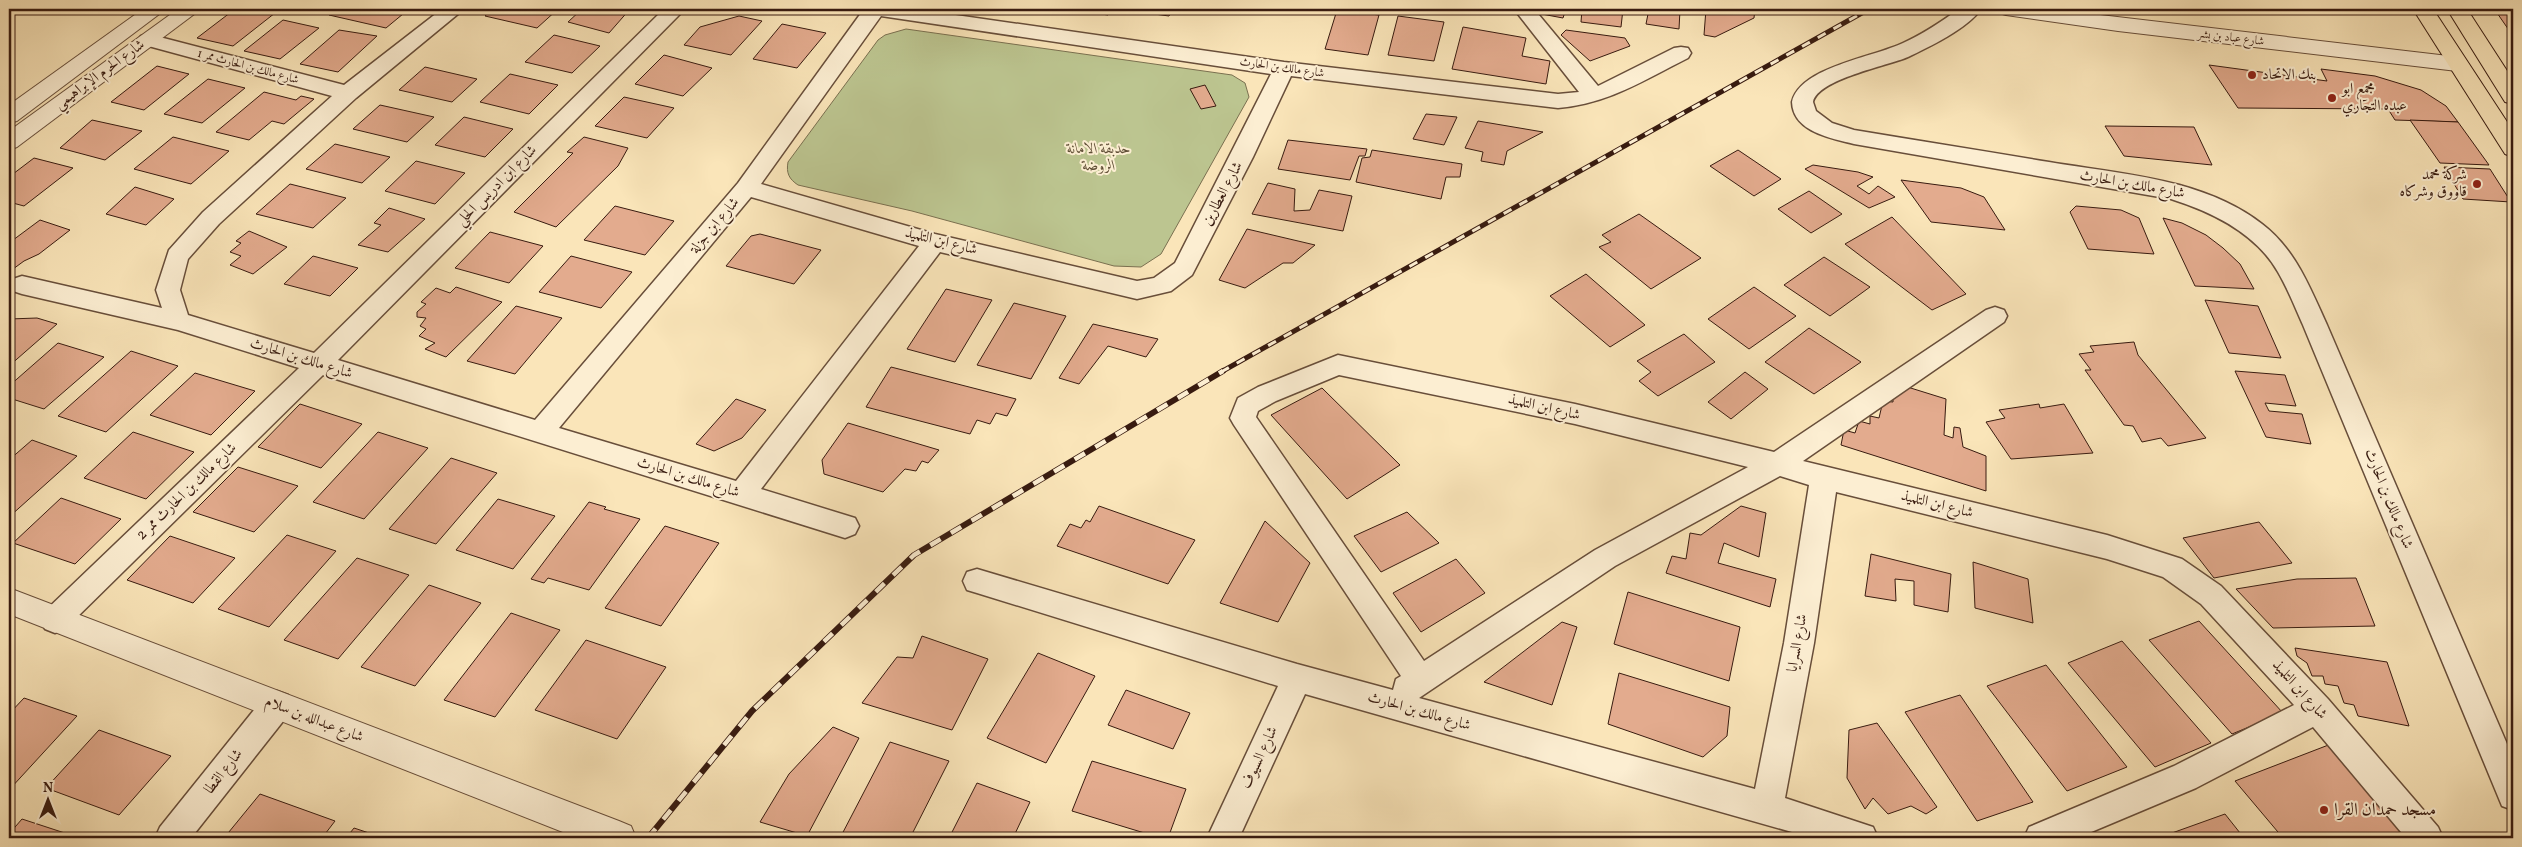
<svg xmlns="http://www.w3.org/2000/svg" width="2522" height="847" font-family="Vollkorn,Amiri,serif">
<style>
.green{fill:#bcc590;stroke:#7a7050}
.building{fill:#e3ab8e;stroke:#381b10}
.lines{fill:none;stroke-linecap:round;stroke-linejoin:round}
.minor-casing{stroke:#684e3a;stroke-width:3}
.tertiary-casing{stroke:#684e3a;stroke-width:2}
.trunk-casing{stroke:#381b10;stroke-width:2}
.minor{fill:#fceed2;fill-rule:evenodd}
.tertiary{fill:#fceed2;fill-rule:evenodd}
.trunk{fill:#fae5b9;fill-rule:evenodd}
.rail-far1-casing{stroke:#381b10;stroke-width:5}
.rail-casing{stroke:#381b10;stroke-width:6}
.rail-far1{stroke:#fceed2;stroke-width:3;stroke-dasharray:9;stroke-linecap:butt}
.rail{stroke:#fceed2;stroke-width:4.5;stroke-dasharray:12;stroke-linecap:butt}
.poi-dot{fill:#8f2418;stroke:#fceed2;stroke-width:2}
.labels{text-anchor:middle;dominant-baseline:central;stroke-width:4;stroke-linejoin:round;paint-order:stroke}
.far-street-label{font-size:12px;fill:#381b10;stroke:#fceed2}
.street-label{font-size:15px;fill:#381b10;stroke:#fceed2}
.poi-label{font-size:15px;fill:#381b10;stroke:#fceed2;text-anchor:start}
.park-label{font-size:15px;font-style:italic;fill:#604e36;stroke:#fceed2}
.near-poi-label{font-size:18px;fill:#381b10;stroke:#fceed2;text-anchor:start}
</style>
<rect width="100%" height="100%" fill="#fae5b9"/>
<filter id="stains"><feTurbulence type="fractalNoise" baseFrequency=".004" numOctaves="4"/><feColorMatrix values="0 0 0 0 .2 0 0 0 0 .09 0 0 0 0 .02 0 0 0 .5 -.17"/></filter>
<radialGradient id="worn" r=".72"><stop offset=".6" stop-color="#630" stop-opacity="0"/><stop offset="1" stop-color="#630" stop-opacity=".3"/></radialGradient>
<path class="green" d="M906,29L1232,75L1245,83L1249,97L1161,254L1141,267L1114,266L912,211L798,185C789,179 786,173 788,162L878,40L885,35Z"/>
<g class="building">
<polygon points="235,9 258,9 275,13 233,46 197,38"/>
<polygon points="337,9 409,9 386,28 329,15"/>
<polygon points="493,9 558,9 537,28 485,16"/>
<polygon points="582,9 630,9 609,33 568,22"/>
<polygon points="1067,9 1112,9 1108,15"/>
<polygon points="1133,9 1173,9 1169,16 1132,11"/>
<polygon points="1532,9 1566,9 1563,18 1531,12"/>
<polygon points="1582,9 1623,9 1621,27 1581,22"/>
<polygon points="1649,9 1680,10 1679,29 1646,24"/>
<polygon points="1706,9 1755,9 1754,18 1715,37 1704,35"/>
<polygon points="1337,10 1379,15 1368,55 1325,49"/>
<polygon points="2495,10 2509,11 2513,16 2513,36"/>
<polygon points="739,16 762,21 731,55 684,45 700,27"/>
<polygon points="1398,16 1444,22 1434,61 1388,55"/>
<polygon points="283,20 319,28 280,59 244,51"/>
<polygon points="782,24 826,33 797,68 753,59"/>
<polygon points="1463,27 1526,38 1522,56 1550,61 1546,84 1452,69"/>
<polygon points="339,30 377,36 338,72 300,64"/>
<polygon points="1566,30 1625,38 1630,46 1590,61 1561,35"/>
<polygon points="554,35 600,46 572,73 525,62"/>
<polygon points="664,55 712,68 683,96 635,84"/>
<polygon points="2209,65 2327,81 2321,69 2375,76 2421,90 2446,106 2458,122 2395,120 2388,109 2238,108"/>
<polygon points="157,66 189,74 144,110 111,102"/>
<polygon points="425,67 477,79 452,102 399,90"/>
<polygon points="510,74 558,85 529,114 480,102"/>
<polygon points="208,79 245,88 202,123 164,114"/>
<polygon points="1205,85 1216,106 1201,109 1190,89"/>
<polygon points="264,92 296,100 301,96 314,99 284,124 272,121 249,140 216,132"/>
<polygon points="624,97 674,108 647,138 595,126"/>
<polygon points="380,105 434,117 407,142 353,129"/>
<polygon points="1426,114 1457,117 1444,145 1413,139"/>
<polygon points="464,117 513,129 485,157 435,145"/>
<polygon points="92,120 142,131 105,160 60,148"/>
<polygon points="2410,120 2458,122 2489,165 2440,163"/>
<polygon points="1478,121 1543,132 1507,151 1504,165 1481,161 1483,152 1465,148"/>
<polygon points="2105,126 2194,127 2212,165 2124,156"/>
<polygon points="173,137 229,151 191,184 134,169"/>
<polygon points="584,137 628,148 618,166 556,227 514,212 573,153 567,152"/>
<polygon points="1288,140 1367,149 1365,156 1359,156 1350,180 1278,169"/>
<polygon points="335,144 390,157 362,183 306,169"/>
<polygon points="1372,150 1462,164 1460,177 1446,177 1441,199 1356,182 1362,158 1370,157"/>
<polygon points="1738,150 1781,179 1754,196 1710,166"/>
<polygon points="34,158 73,168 24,206 9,202 9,177"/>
<polygon points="416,161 465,173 435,204 385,191"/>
<polygon points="1813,165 1858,172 1873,177 1857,186 1869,194 1878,186 1895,197 1869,208 1805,169"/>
<polygon points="2444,167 2490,169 2511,202 2463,199"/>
<polygon points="1901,180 1961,188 1984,197 2005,230 1931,222"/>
<polygon points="1268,183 1295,189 1294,211 1310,210 1319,190 1352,196 1343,231 1252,214"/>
<polygon points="290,184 346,198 313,228 256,214"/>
<polygon points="135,187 174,199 146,225 106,214"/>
<polygon points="1809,191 1842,214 1811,233 1778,209"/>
<polygon points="615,206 674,221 645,255 584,240"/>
<polygon points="2076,206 2121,210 2139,218 2154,254 2088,249 2070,212"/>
<polygon points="389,208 425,219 388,252 358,245 381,225 374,223"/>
<polygon points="1639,214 1701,258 1651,289 1599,247 1611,242 1602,235"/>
<polygon points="1892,217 1966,294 1932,310 1845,244"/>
<polygon points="2163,218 2182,223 2206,235 2223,248 2240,264 2254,289 2195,286"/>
<polygon points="40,220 70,230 39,254 24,261 9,272 9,243"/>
<polygon points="1247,229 1315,245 1293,263 1283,263 1245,288 1219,280"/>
<polygon points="249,231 287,247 253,274 230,265 241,256 230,252 241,243 236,241"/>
<polygon points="490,232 543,246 509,283 455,268"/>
<polygon points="760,234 821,250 794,284 726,266 751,236"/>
<polygon points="313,256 358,268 330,296 284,284"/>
<polygon points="571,256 632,272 601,308 539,292"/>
<polygon points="1824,257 1870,287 1830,316 1784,285"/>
<polygon points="1586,274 1645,325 1610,347 1550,296"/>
<polygon points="456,287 502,302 446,357 425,349 435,343 419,336 426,329 420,326 426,318 417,317 417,312 426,304 421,302 436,288 450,293"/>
<polygon points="1754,287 1796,316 1749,349 1708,319"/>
<polygon points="946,289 992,300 955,362 907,349"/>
<polygon points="2205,300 2258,306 2281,358 2229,353"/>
<polygon points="1014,303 1066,316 1031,379 977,365"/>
<polygon points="516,306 562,318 515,374 467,361"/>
<polygon points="37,318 57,324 9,366 9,319"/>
<polygon points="1093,324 1158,339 1146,357 1108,346 1079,384 1059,378"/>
<polygon points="1809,328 1861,362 1814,394 1765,362"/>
<polygon points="1684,334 1715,362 1658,396 1639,381 1651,372 1637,361"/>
<polygon points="2134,342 2138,355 2206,438 2168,446 2161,438 2142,442 2133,426 2124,425 2085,370 2091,370 2079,354 2094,352 2090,346"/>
<polygon points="58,343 104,357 44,409 9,398 9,386"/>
<polygon points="131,351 178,366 106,432 58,416"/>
<polygon points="891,367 1016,399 1007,416 996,413 990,424 977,420 970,434 866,407"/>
<polygon points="2235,371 2285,375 2296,406 2265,403 2269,411 2302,414 2311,444 2266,437"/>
<polygon points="1745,372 1768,389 1731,419 1708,402"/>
<polygon points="195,373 255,391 211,435 150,415"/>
<polygon points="1901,385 1946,399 1944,435 1953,438 1954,427 1960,428 1963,447 1986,456 1986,491 1841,445 1844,430 1855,433 1859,421 1870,424 1870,416 1879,418 1883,401 1893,402 1893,397 1898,396"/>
<polygon points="1322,388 1400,465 1347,499 1271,415"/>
<polygon points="736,399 766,410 742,438 714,451 696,444"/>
<polygon points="300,404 362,424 321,468 258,447"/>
<polygon points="2039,404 2040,408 2064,404 2093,453 2011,459 1986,422 2005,418 1999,410"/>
<polygon points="848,423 939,450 928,463 922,461 916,471 905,469 883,492 824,474 822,460"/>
<polygon points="133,432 194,452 146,499 84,478"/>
<polygon points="378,432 428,448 364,519 313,502"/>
<polygon points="32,440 77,456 9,517 9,460"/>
<polygon points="451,458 497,473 436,544 389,529"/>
<polygon points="238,467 298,486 254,532 193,512"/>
<polygon points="61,498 121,519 75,564 13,543"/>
<polygon points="498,499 555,516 513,569 456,550"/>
<polygon points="589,502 606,507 604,509 640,519 589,590 548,578 544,583 531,579"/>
<polygon points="1099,506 1195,540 1168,584 1057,546 1070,524 1081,528 1086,520 1090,522"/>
<polygon points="1741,506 1766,513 1759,557 1724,543 1718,563 1776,579 1770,607 1666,573 1672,556 1686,559 1690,533 1701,535"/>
<polygon points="1407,512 1439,543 1381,572 1354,536"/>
<polygon points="1265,521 1310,563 1278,622 1220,603"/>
<polygon points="2259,522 2292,563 2214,578 2183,538"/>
<polygon points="665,526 719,543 661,626 605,608"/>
<polygon points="287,535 336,551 269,627 218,609"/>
<polygon points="170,536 235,558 193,603 127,580"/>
<polygon points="1871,554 1951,574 1948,612 1914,605 1914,581 1895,579 1896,601 1865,596"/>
<polygon points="357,558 409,575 338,659 284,640"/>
<polygon points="1456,559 1485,593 1421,632 1393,593"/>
<polygon points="1973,562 2028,579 2033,623 1975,608"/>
<polygon points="2356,578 2375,626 2273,628 2236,589 2297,579"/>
<polygon points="429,585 481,603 415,686 361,667"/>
<polygon points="1628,592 1740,627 1729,681 1614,644"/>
<polygon points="511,613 560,630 495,717 444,700"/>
<polygon points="2199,621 2283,713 2232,734 2149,640"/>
<polygon points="1562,622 1577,627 1552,705 1484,682"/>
<polygon points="922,636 988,659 952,730 862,703 897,657 913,658"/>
<polygon points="586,640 666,667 617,739 535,710"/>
<polygon points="2122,641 2211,743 2155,767 2068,663"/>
<polygon points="2295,648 2387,662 2409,726 2358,716 2354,705 2344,703 2338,686 2325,684 2323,676 2312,676 2307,663 2297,656"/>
<polygon points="1038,653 1095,676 1046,763 987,738"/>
<polygon points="2046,665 2127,767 2067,791 1987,686"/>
<polygon points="1619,673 1730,707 1727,736 1703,757 1608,724"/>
<polygon points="1126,690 1190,713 1173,749 1108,725"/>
<polygon points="1960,695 2033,802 1977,821 1905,712"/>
<polygon points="24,698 77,716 9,790 9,714"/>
<polygon points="1877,723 1937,807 1926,814 1911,806 1888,814 1873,798 1865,809 1847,778 1849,730"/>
<polygon points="833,727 859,738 807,836 760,822 789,774"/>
<polygon points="99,730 171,756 119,815 46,788"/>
<polygon points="890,742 949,761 910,838 840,838"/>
<polygon points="2331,744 2415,838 2283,838 2235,781"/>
<polygon points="1092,761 1186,789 1168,838 1161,838 1072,811"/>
<polygon points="977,783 1030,802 1013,838 949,838"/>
<polygon points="260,794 335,821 322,838 224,838"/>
<polygon points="2225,814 2244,838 2158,838"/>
<polygon points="22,819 80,838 9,838 9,834"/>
<polygon points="354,828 384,838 346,838"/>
</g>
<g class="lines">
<defs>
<g id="minor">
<path d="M442,9H464L356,98L219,224L188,259L180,290L188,315L314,353L664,9H685L338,360L535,420L738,183L864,9H914L1284,62L1558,94L1579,92L1514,9H1534L1598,86L1674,48L1681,47L1688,48L1691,53L1688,58C1644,80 1608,104 1558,108L1291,76L1253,157L1192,275L1171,291L1137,299L940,252L761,489L855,518L859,526L855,534L845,538L323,375L65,629L55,633L45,629L40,620L45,611L299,368L178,330L22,294L13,291L10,285L13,279L22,276L162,308L156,290L169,250L203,212L332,96L141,44L138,40L141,36L148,34L344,85ZM881,16L1271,74L1175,263L1154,278L1137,281L935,234L761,184ZM751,197L919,246L736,481L559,428Z"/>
<path d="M1959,9H1981C1967,29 1929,47 1908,57C1887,66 1818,79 1813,102L1816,111L1832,123L1854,130C1919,141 1984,151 2049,162C2120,174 2203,178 2262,224C2296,250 2310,288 2327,325L2513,758V810L2502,806L2303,325C2295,307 2288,289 2278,272C2256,233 2212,212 2171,199L1854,144C1831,138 1793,132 1792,102C1800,67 1874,57 1903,43C1923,34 1941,22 1959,9Z"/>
<path d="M1995,307L2004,310L2007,316L2004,322L1803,461L2107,535L2182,559L2221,586L2328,699L2438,827L2443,838H2406L2313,727L2196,788L2077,838H2024L2029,827L2174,766L2294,705L2201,604L2163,577L2107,559L1836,492L1814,643L1785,798L1873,827L1878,838H1813L1305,694L1239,838H1207L1278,686L977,593L967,590L963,581L967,572L977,569L1297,664L1393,690L1396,679L1401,676L1234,425L1230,418L1238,398L1258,387L1338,355L1575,404L1774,452L1986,310ZM1339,375L1575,424L1748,467L1595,550L1424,661L1256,417L1258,411L1276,401ZM1780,476L1809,485L1784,643L1755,789L1419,698L1615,566Z"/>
<polygon points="277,691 288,695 292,705 288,715 191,838 155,838 160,827 266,695"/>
</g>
<g id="tertiary">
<polygon points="143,9 166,9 17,121 9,123 9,105"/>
<polygon points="178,9 201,9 17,147 9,150 9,131"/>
<polygon points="1996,9 2049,9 2457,57 2465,59 2468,64 2465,69 2457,71 2118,31 2006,15 1999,13"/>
<polygon points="9,588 619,821 631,826 636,838 578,838 9,614"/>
</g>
<g id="trunk">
<polygon points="2413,9 2433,9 2513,131 2513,157 2505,154"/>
<polygon points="2447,9 2467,9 2513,80 2513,104 2505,102"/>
</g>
</defs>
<use href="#minor" class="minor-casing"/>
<use href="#tertiary" class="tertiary-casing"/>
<use href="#trunk" class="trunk-casing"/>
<use href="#minor" class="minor"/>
<use href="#tertiary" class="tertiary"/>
<use href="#trunk" class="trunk"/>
<defs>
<polyline id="rail-far1" points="1221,372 1869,9"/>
<polyline id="rail" points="648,838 752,711 914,555 1223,371"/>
</defs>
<use href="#rail-far1" class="rail-far1-casing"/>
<use href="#rail" class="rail-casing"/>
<use href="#rail-far1" class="rail-far1"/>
<use href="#rail" class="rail"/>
</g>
<g class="poi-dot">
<circle cx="2252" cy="75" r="5"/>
<circle cx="2332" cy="98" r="5"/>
<circle cx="2477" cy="184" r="5"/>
<circle cx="2324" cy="810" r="5"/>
</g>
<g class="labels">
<g class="far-street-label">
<text transform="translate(2231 38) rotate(7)">شارع عباد بن بشر</text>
<text transform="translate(248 67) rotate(15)">شارع مالك بن الحارث ممر 1</text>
<text transform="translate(1282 68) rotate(8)">شارع مالك بن الحارث</text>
</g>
<g class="street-label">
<text transform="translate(100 75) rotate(-36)">شارع الحرم الإبراهيمي</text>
<text transform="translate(2132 185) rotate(10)">شارع مالك بن الحارث</text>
<text transform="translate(497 186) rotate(-45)">شارع ابن ادريس الحلي</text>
<text transform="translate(1223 194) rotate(-62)">شارع العطارين</text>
<text transform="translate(715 226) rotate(-50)">شارع ابن جزلة</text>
<text transform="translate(941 242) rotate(14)">شارع ابن التلميذ</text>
<text transform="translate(301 359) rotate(17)">شارع مالك بن الحارث</text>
<text transform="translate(1544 408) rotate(13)">شارع ابن التلميذ</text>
<text transform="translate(688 478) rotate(17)">شارع مالك بن الحارث</text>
<text transform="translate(187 492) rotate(-44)">شارع مالك بن الحارث ممر 2</text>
<text transform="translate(2388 499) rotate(68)">شارع مالك بن الحارث</text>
<text transform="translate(1937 505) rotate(14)">شارع ابن التلميذ</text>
<text transform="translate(1798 643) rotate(-80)">شارع السرايا</text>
<text transform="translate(2299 690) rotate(48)">شارع ابن التلميذ</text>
<text transform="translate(1419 712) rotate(16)">شارع مالك بن الحارث</text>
<text transform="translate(314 720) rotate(21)">شارع عبدالله بن سلام</text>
<text transform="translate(1260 758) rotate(-65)">شارع السيوف</text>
<text transform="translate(224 772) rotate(-52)">شارع القطا</text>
</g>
<g class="poi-label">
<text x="2262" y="75">بنك الاتحاد</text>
<text x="2342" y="89">مجمع ابو<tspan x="2342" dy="17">عبده التجاري</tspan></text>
<text x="2467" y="175" text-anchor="end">شركة محمد<tspan x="2467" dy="17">قاووق وشركاه</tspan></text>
</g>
<g class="park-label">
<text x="1099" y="149">حدبقة الامانة<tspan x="1099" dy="17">الروضة</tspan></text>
</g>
<g class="near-poi-label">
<text x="2334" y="810">مسجد حمدان القرا</text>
</g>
</g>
<rect width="2522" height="847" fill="none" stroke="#fae5b9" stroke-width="30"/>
<rect x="10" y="10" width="2502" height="827" fill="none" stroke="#381b10" stroke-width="2.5"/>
<rect x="15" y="15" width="2492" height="817" fill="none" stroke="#381b10"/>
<g transform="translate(48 800)" stroke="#fceed2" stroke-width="4" paint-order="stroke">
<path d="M0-4L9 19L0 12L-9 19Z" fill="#381b10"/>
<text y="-8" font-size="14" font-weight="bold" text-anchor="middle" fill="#381b10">N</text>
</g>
<rect width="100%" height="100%" filter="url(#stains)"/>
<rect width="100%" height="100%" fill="url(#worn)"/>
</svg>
